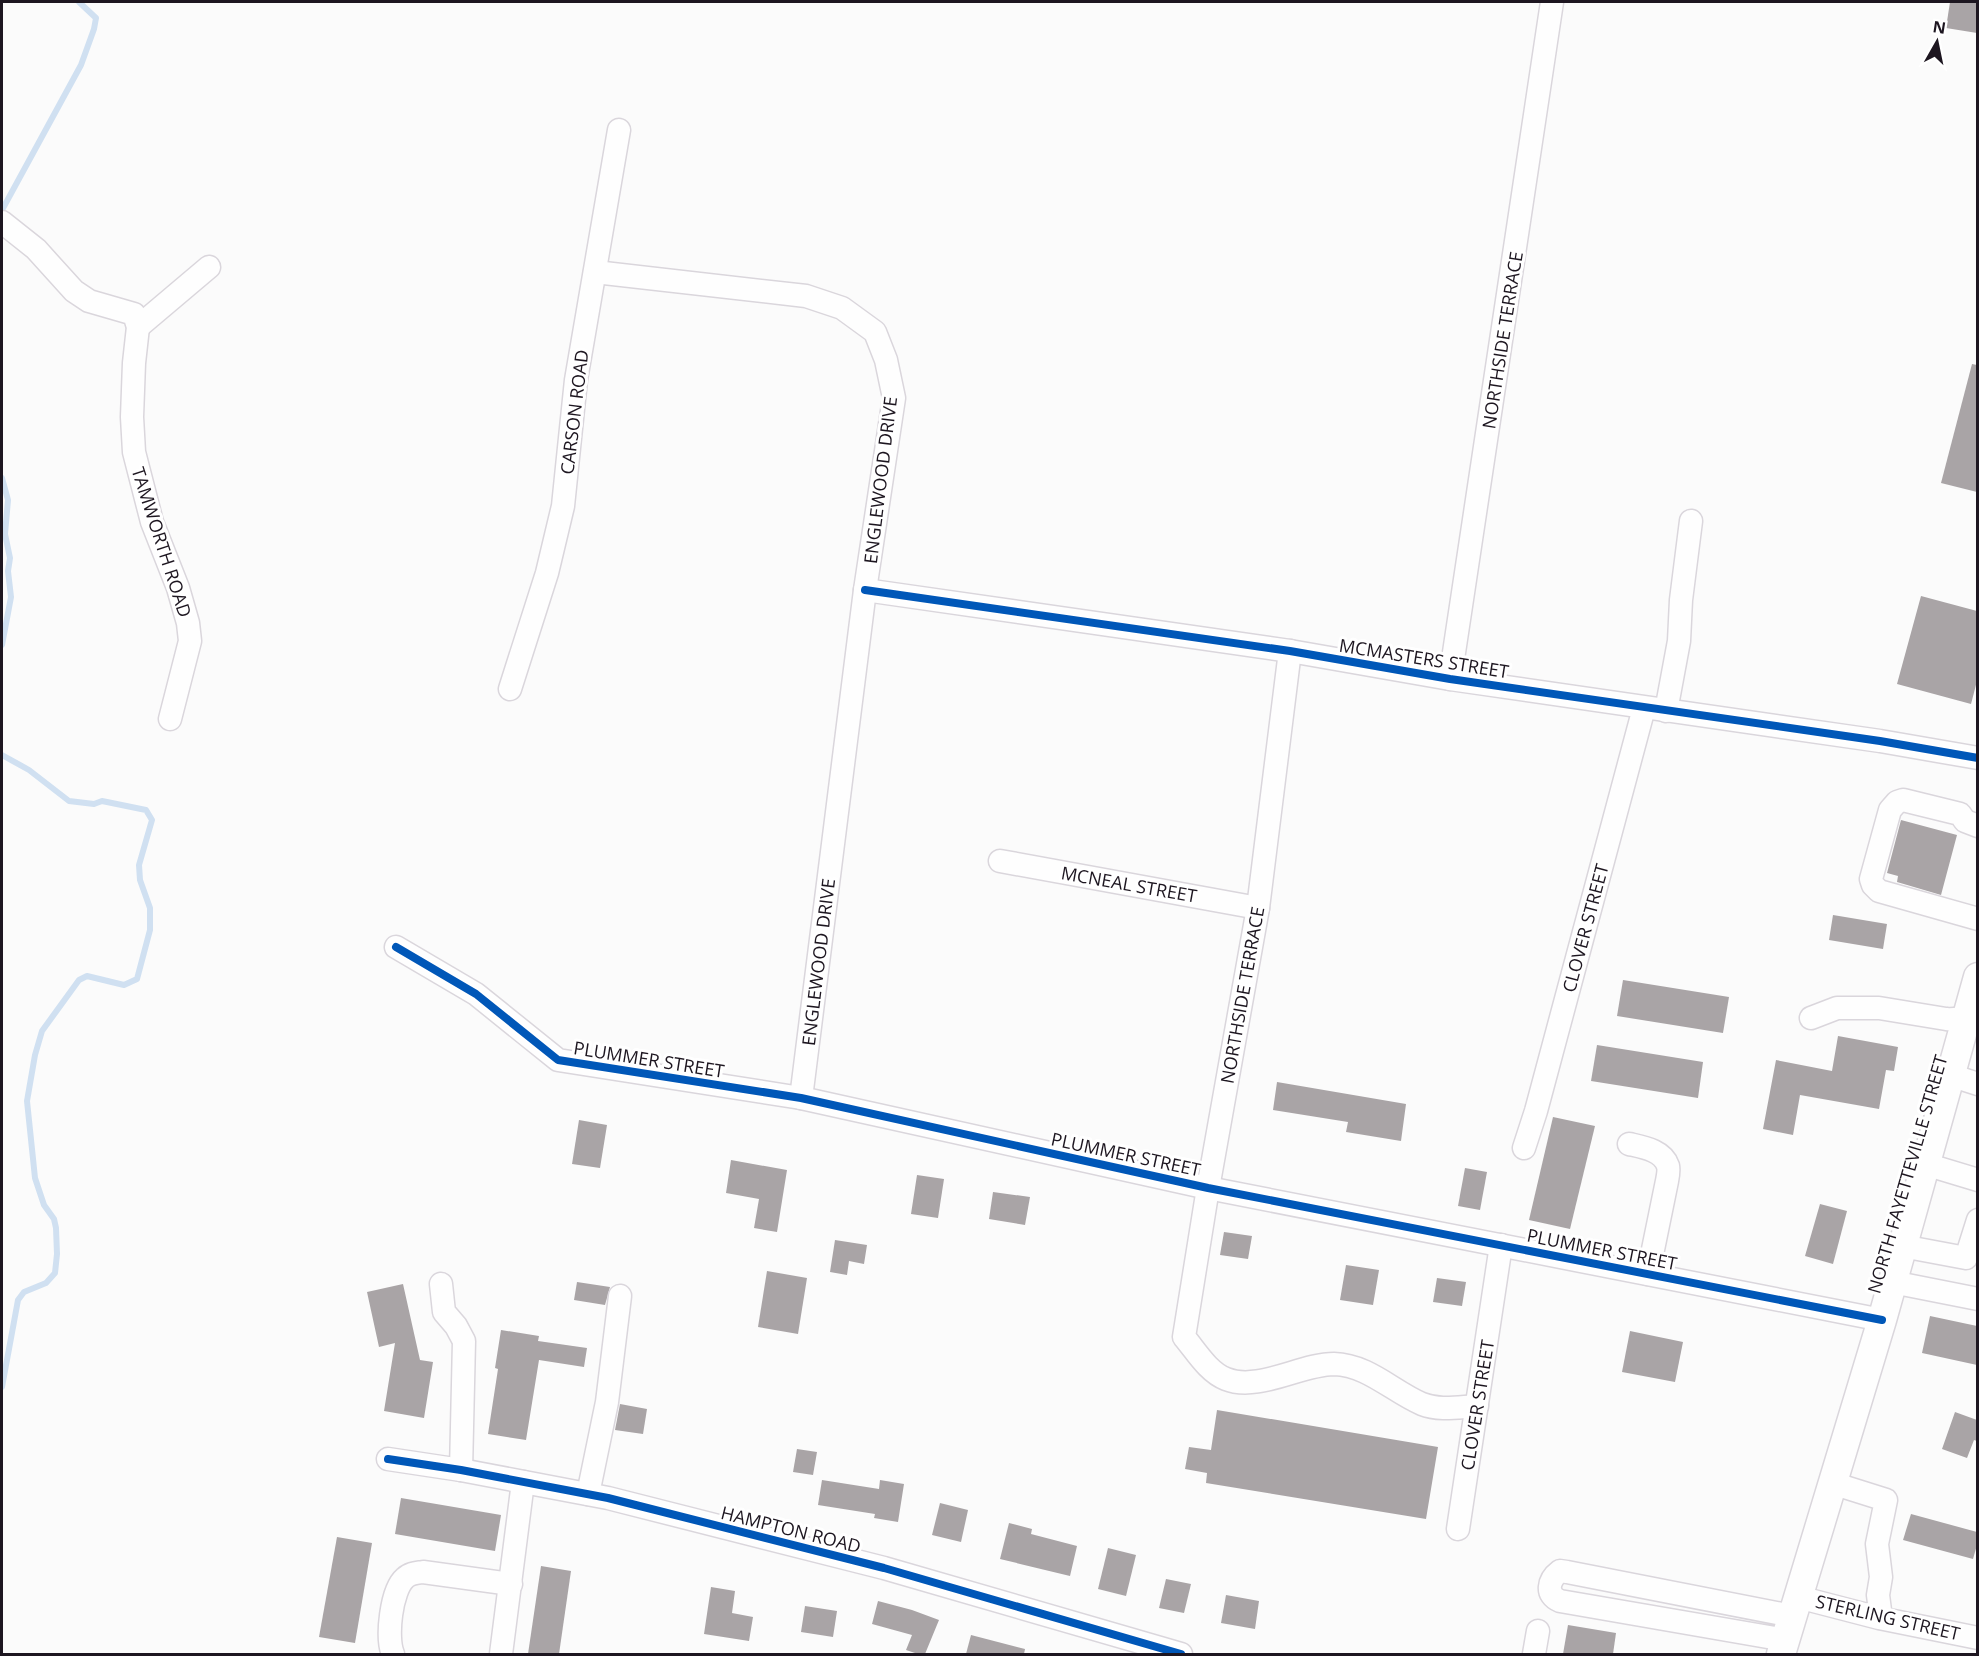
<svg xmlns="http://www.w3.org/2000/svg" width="1979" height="1656" font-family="'Open Sans',sans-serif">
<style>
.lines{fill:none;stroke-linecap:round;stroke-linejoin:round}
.stream{stroke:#d0e0f1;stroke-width:6}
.building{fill:#a9a4a6}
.minor-casing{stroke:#dad6dc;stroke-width:25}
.major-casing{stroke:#dad6dc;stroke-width:31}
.minor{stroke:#fefefe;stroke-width:22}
.major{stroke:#fefefe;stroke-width:28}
.cycleway-casing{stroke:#fff;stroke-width:11}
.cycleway{stroke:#0057b8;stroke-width:8}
.labels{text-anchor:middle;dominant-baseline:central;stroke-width:6;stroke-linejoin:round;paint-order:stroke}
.street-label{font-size:18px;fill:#1d1620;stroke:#fff}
</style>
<rect width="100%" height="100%" fill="#fbfbfb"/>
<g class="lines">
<g class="stream">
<polyline points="2,210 81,65 94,29 96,18 79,2"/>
<polyline points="2,478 8,500 5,534 10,558 8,571 11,597 2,645"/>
<polyline points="2,755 29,770 69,801 94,804 102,801 146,810 152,820 139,865 140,880 150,908 150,930 137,979 124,985 87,976 79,980 42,1031 35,1055 27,1101 35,1178 44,1205 54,1219 56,1228 57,1254 55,1273 46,1283 24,1292 18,1300 2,1387"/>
</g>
</g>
<g class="building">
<polygon points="1950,2 1977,2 1977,33 1946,28"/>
<polygon points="1972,364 1977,365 1977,492 1941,483"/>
<polygon points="1921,596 1977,611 1977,681 1971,704 1897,684"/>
<polygon points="1901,820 1957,835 1941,895 1897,882 1898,876 1887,873"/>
<polygon points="1833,915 1887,924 1883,949 1829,940"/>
<polygon points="1623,980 1729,997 1723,1033 1617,1016"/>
<polygon points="1838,1036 1898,1047 1894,1071 1886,1070 1879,1109 1800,1095 1793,1135 1763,1129 1776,1060 1832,1071"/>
<polygon points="1597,1045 1703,1062 1698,1098 1591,1081"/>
<polygon points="1277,1082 1406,1104 1401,1141 1346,1132 1348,1122 1273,1110"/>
<polygon points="1553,1117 1595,1126 1570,1229 1529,1220"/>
<polygon points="579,1120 607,1125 600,1168 572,1164"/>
<polygon points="731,1160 787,1170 777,1232 754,1228 759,1199 726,1193"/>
<polygon points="1465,1168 1487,1172 1480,1210 1458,1206"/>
<polygon points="917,1175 944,1179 938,1218 911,1214"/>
<polygon points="993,1192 1030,1197 1025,1225 989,1219"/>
<polygon points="1820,1204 1847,1211 1833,1264 1805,1256"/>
<polygon points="1224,1232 1252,1236 1248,1259 1220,1255"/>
<polygon points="835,1240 867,1245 864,1264 849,1261 847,1275 830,1272"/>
<polygon points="1346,1265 1379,1270 1373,1305 1340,1300"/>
<polygon points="767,1271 807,1278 798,1334 758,1327"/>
<polygon points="1437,1278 1466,1282 1462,1306 1433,1302"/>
<polygon points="577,1282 610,1287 605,1305 574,1300"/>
<polygon points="403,1284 420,1360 433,1362 424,1418 384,1411 395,1343 379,1347 367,1292"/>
<polygon points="1930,1316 1977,1326 1977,1365 1922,1353"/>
<polygon points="501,1330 539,1336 538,1341 587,1348 584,1367 539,1360 526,1440 488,1434 498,1369 495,1368"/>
<polygon points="1630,1331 1683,1342 1675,1382 1622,1372"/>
<polygon points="620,1404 647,1409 643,1434 615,1430"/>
<polygon points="1217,1410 1438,1447 1426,1519 1206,1483 1207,1473 1185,1469 1189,1447 1211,1450"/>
<polygon points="1955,1412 1977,1420 1977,1441 1974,1440 1967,1458 1942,1449"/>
<polygon points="797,1449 817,1452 813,1475 793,1472"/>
<polygon points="822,1480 879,1489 880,1480 904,1484 898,1522 874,1518 875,1514 818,1505"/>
<polygon points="401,1498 501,1515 495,1551 395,1534"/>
<polygon points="940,1503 968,1510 961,1542 932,1535"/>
<polygon points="1911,1514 1977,1532 1977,1545 1973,1559 1903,1540"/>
<polygon points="1009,1523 1032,1529 1031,1534 1077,1546 1070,1576 1000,1559"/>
<polygon points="337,1537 372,1543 355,1643 319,1637"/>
<polygon points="1108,1548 1136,1555 1126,1596 1098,1589"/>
<polygon points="541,1566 571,1571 559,1654 528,1654"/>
<polygon points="1166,1579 1191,1584 1184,1613 1159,1608"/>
<polygon points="711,1587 735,1591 732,1613 753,1617 749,1641 704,1634"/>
<polygon points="1226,1595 1259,1601 1255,1629 1221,1623"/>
<polygon points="878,1601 912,1610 939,1620 925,1654 918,1654 906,1650 912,1635 872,1624"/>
<polygon points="805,1606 837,1611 833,1637 801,1632"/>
<polygon points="1568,1625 1616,1633 1613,1654 1563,1654"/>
<polygon points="971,1635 1025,1649 1024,1654 966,1654"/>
</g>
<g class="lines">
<defs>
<g id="minor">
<polyline points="2,222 36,249 74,291 89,301 134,314 138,327 134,363 132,417 134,452 152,522 178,588 188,623 190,641 170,719"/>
<polyline points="595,272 806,296 842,308 875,332 886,360 894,398 865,590 801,1098"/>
<polyline points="138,327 209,267"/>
<polyline points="865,590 1290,651 1450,679 1880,741 1978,758"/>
<path d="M1290,651L1258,908L1208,1188L1184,1337C1196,1351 1208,1372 1226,1379C1258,1392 1301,1364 1334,1364C1368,1365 1392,1391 1422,1404C1440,1411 1458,1407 1477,1406"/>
<polyline points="1450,679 1552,2"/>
<polyline points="510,689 547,573 563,506 576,380 619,130"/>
<polyline points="1666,711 1679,641 1681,600 1691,521"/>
<polyline points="1978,826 1965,821 1960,814 1903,800 1897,802 1890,810 1871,879 1873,885 1879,891 1978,919"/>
<polyline points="1000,861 1258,908"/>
<polyline points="396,947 476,994 558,1060 801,1098 1208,1188 1882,1320"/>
<path d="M1811,1018L1837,1008H1879L1946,1019C1958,1020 1966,1016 1978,1019"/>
<polyline points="1950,1075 1978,1084"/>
<path d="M1629,1144C1642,1147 1663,1150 1668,1166C1669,1170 1668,1176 1667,1181L1648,1274"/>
<polyline points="1524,1148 1536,1111 1644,708"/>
<polyline points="1925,1164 1978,1180"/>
<polyline points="1902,1246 1966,1258 1978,1220"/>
<polyline points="1892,1282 1978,1299"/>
<polyline points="441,1284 444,1312 456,1326 464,1341 461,1470"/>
<polyline points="388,1459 461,1470 608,1498 884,1568 1181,1654"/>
<polyline points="1832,1483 1886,1500 1877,1544 1881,1577 1878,1595 1881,1618"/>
<polyline points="588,1494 607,1402 620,1296"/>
<polyline points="1458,1529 1501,1245"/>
<polyline points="1798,1597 1879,1618 1978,1638"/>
<path d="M1786,1640L1560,1601C1545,1595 1548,1580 1560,1571L1567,1572L1792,1616"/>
<path d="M393,1654C386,1638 391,1590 405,1578C410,1573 417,1573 423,1572L511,1584"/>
<polyline points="501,1654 523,1482"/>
<polyline points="1534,1654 1538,1631"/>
</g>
<polyline id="major" points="1781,1654 1882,1320 1978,977"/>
</defs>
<use href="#minor" class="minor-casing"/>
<use href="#major" class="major-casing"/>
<use href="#minor" class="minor"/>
<use href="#major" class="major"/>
<defs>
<g id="cycleway">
<polyline points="865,590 1290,651 1450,679 1880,741 1978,758"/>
<polyline points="396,947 476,994 558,1060 801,1098 1208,1188 1882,1320"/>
<polyline points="388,1459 461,1470 608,1498 884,1568 1181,1654"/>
</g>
</defs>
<use href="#cycleway" class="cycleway-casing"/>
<use href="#cycleway" class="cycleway"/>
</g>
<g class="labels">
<g class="street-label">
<text transform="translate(1502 340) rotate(-81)">NORTHSIDE TERRACE</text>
<text transform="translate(574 412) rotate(-83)">CARSON ROAD</text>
<text transform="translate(880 480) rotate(-83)">ENGLEWOOD DRIVE</text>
<text transform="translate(162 542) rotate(72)">TAMWORTH ROAD</text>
<text transform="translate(1424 658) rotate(9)">MCMASTERS STREET</text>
<text transform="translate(1129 884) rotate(10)">MCNEAL STREET</text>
<text transform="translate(1585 928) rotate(-75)">CLOVER STREET</text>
<text transform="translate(818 962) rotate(-83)">ENGLEWOOD DRIVE</text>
<text transform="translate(1242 995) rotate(-80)">NORTHSIDE TERRACE</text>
<text transform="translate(649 1059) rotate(9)">PLUMMER STREET</text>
<text transform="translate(1126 1154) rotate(12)">PLUMMER STREET</text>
<text transform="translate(1907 1174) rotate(-74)">NORTH FAYETTEVILLE STREET</text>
<text transform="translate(1602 1249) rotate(11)">PLUMMER STREET</text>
<text transform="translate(1477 1405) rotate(-81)">CLOVER STREET</text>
<text transform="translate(791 1529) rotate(14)">HAMPTON ROAD</text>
<text transform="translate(1888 1617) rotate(13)">STERLING STREET</text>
</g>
</g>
<rect width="1979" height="1656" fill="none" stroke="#1d1620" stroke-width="6"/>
<g transform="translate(1937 42) rotate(9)" stroke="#ffffff" stroke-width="4.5" paint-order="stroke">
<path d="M0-4.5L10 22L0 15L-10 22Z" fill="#1d1620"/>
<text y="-9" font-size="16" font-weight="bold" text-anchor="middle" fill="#1d1620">N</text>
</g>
</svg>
